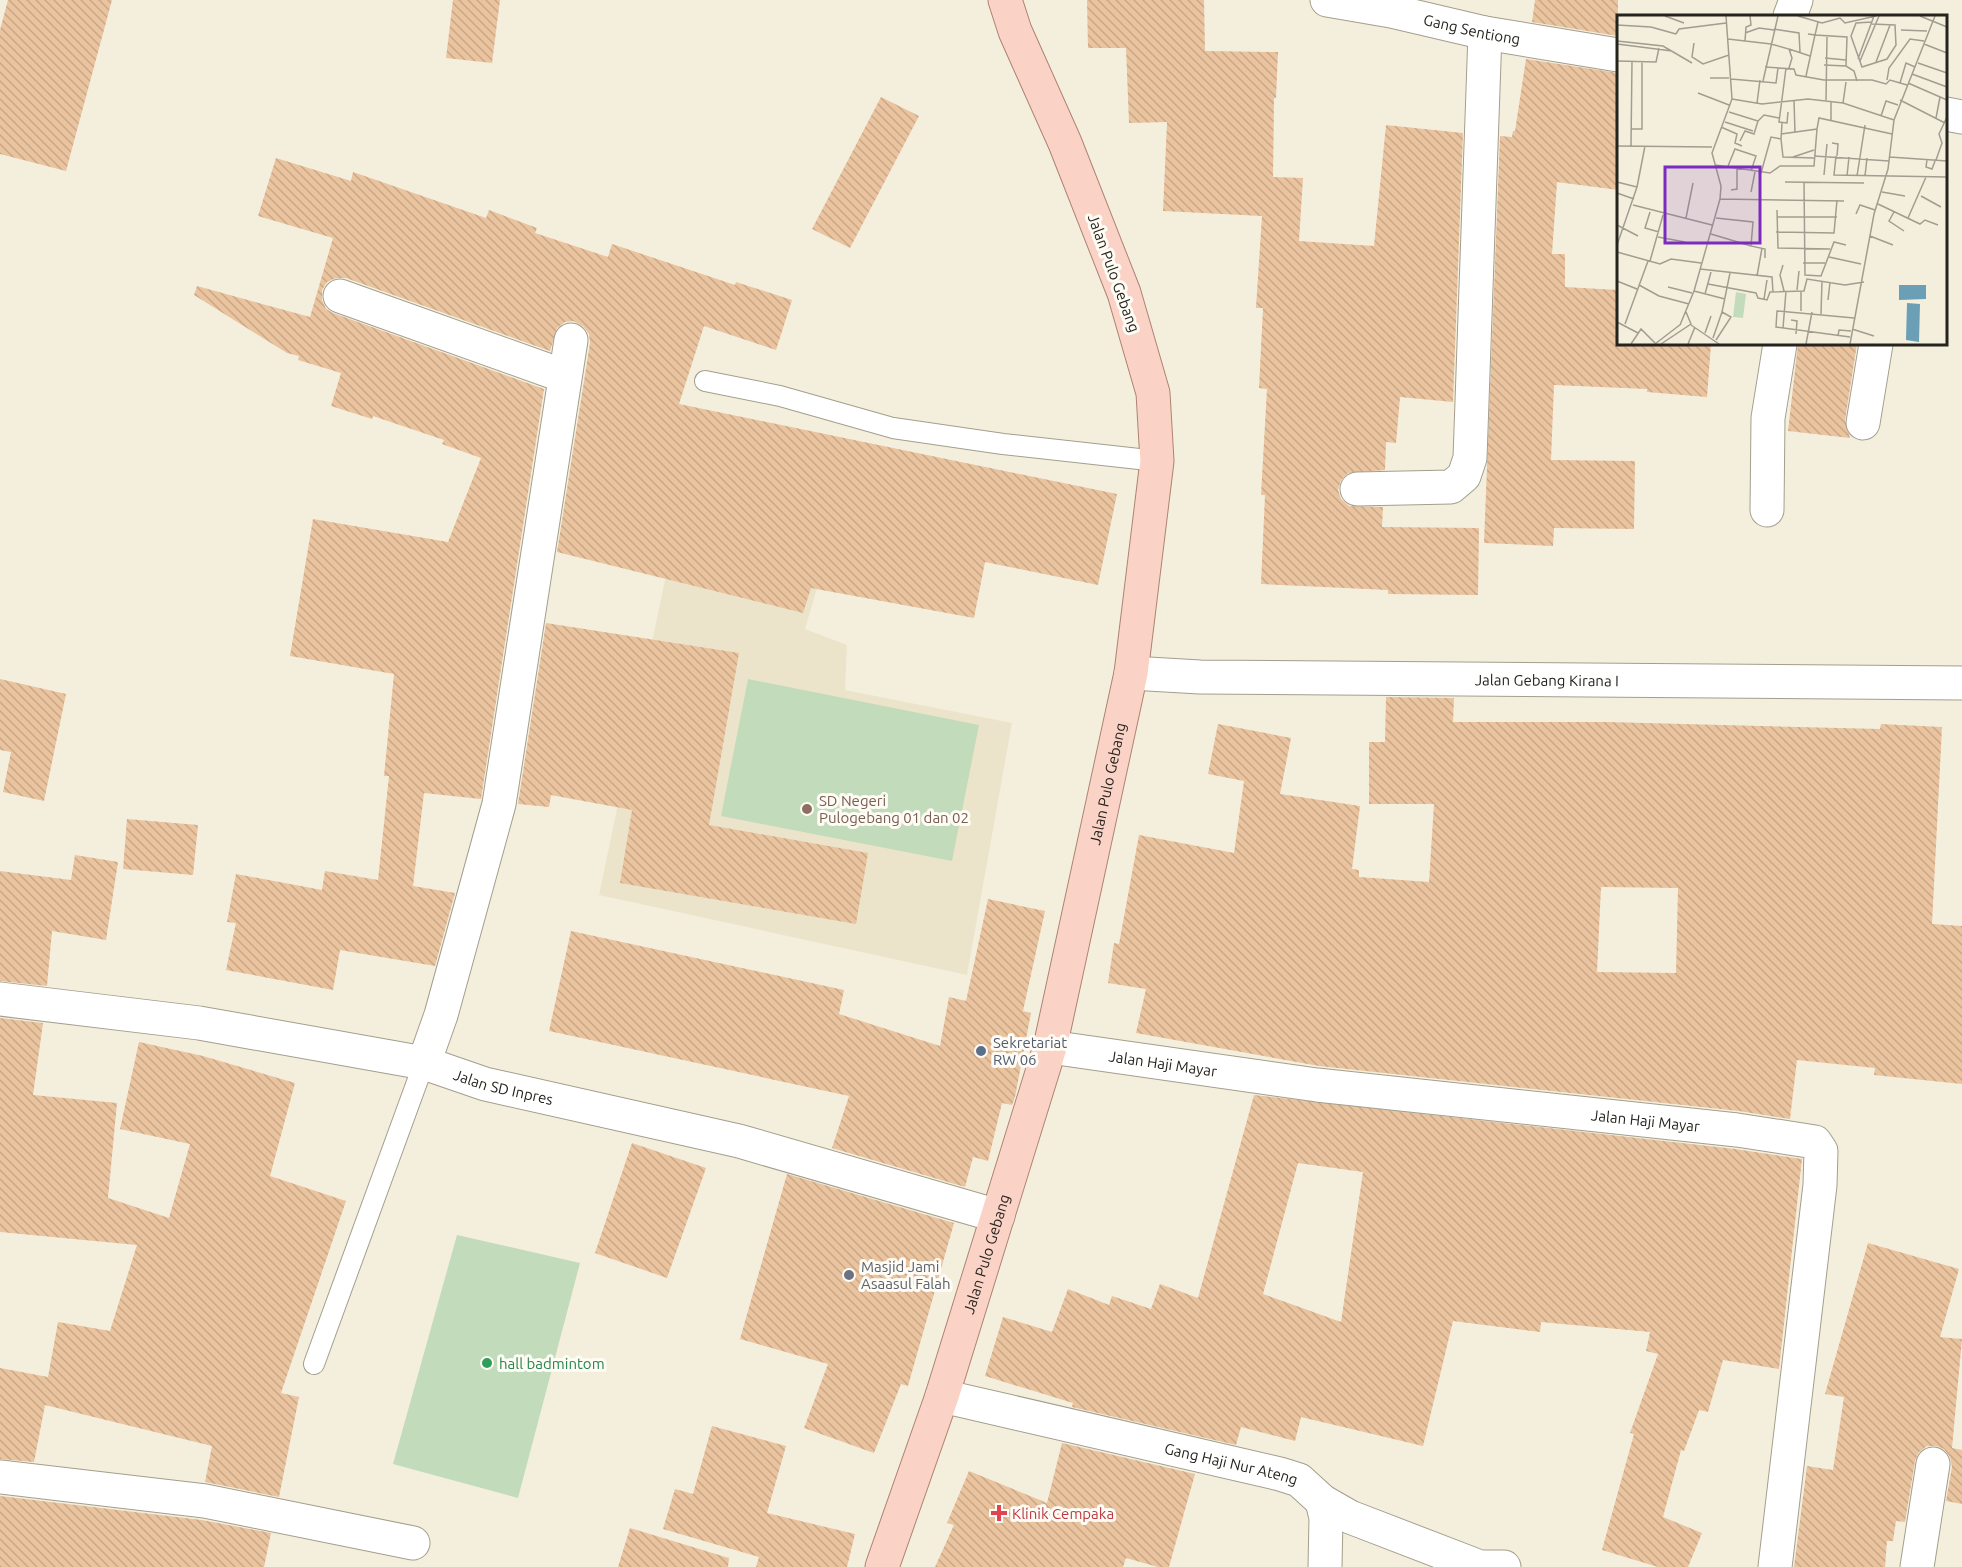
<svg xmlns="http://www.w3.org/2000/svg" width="1962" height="1567" font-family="Ubuntu,sans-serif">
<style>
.built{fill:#ece4ca}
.pitch{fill:#c2dbba}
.building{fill:url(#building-back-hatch);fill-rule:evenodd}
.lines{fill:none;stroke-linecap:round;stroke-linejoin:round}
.service-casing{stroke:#a39e8d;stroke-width:22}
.minor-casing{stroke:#a39e8d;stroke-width:35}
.primary-casing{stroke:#ad8372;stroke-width:35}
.service{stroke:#fff;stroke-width:20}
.minor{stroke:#fff;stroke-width:33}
.primary{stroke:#fad3c6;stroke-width:33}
.education-dot{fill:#8d6e63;stroke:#fefcf5;stroke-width:2}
.service-dot{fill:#5c6f8a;stroke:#fefcf5;stroke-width:2}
.worship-dot{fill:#6b7280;stroke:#fefcf5;stroke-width:2}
.leisure-dot{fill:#2e9e5b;stroke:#fefcf5;stroke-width:2}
.health-dot{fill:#e0444e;stroke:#fefcf5;stroke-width:2}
.labels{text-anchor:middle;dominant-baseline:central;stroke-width:6;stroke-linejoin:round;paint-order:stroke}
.street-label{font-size:15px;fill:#25231d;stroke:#fefcf5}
.education-label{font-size:15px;fill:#785e54;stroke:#fefcf5;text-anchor:start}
.service-label{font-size:15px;fill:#4e5e75;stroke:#fefcf5;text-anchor:start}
.worship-label{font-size:15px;fill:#5b616d;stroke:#fefcf5;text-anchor:start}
.leisure-label{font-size:15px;fill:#27864d;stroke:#fefcf5;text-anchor:start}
.health-label{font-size:15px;fill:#be3a42;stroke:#fefcf5;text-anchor:start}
.inset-road{fill:none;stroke:#a19d90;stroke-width:1.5}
.view{fill:#7b2cbf;fill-opacity:0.15;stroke:#7b2cbf;stroke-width:3}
.inset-edge{fill:none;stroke:#25231d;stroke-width:3}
</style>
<defs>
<pattern id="building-back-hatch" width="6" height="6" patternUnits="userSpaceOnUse" patternTransform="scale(1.5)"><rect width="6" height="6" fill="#eac39f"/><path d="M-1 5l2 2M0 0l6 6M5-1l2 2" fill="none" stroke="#c9a788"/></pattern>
</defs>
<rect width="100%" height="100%" fill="#f4efdd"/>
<polygon class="built" points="679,513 823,568 805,629 847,645 845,690 1012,723 967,975 599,895"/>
<g class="pitch">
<polygon points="748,679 979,725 952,861 721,816"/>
<polygon points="457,1235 580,1263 518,1498 393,1464"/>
</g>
<g class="building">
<polygon points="8,0 112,0 66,171 0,154 0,30"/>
<polygon points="453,0 500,0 492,63 446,58"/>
<polygon points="1087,0 1204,0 1205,51 1278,52 1276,98 1274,98 1273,177 1303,178 1299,241 1374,246 1386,125 1463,133 1453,402 1400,397 1396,443 1386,442 1385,470 1348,473 1341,480 1338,490 1341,499 1349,506 1383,507 1382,527 1479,528 1478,595 1388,594 1388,590 1261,584 1265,495 1261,495 1267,389 1259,388 1263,308 1256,308 1262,216 1163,211 1167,122 1129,123 1126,48 1088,48"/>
<polygon points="1535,0 1618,0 1618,36 1532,22"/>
<polygon points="1526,59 1618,73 1618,190 1557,182 1552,254 1565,254 1565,287 1618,290 1618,344 1711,344 1707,397 1647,392 1647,389 1554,385 1551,460 1635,461 1634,529 1554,528 1553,546 1484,543 1500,136 1512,137 1513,131 1515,131"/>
<polygon points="881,97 919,116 850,248 812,229"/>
<polygon points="276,158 351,181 353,172 486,218 489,210 537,228 535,233 608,257 612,244 735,285 736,282 792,300 776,350 704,326 679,404 1117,494 1098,585 985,562 974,618 811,588 803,613 557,552 590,343 589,334 583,326 573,321 565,322 557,328 550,351 346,278 336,278 327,282 322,290 322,300 326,309 333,313 544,389 481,799 424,793 413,886 455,893 435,966 340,950 333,990 226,970 236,923 227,922 236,874 322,890 325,871 378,880 389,776 384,776 394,674 290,656 313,519 448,542 481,458 442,444 444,440 373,416 372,419 331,406 341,373 298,360 299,356 287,353 194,295 197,286 310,317 333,238 258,216"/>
<polygon points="1798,344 1857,344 1845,420 1850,438 1788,431"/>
<polygon points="546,623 739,653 709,825 868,853 856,924 620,883 632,810 551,795 549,807 518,804"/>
<polygon points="0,679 66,694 44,801 3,792 11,752 0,750"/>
<path d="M1386,697L1454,698L1453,722H1607L1880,729L1881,724L1942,727L1932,924L1962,926V1084L1874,1075L1875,1068L1797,1060L1790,1119L1739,1111L1319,1066L1136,1033L1146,989L1108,983L1114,943L1119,944L1139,835L1234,853L1244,781L1208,774L1218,724L1291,738L1280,794L1360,806L1352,869L1359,870V877L1429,882L1434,804H1369V742H1385ZM1601,887L1678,888L1676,973L1597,972Z"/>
<polygon points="127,819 198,825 193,875 123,869"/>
<polygon points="75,855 118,862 106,940 52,931 47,986 0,981 0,871 71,880"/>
<polygon points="988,899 1045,911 1023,1011 1031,1013 1015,1097 1012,1105 1002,1103 988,1161 973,1157 965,1187 832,1148 849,1096 549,1031 571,931 844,990 839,1014 940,1046 949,997 966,1001"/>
<polygon points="0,1018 43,1023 33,1095 117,1103 108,1198 169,1218 190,1144 120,1129 139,1042 203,1056 295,1083 270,1176 346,1201 281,1393 299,1397 279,1497 205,1482 212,1446 45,1405 34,1462 0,1459 0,1368 48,1377 58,1322 110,1331 137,1245 0,1232"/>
<path d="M1254,1095L1735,1149L1802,1159L1779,1369L1723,1360L1708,1412L1699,1410L1684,1451L1681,1450L1663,1517L1702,1533L1688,1567H1658L1602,1550L1634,1434L1630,1433L1658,1354L1646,1351L1650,1332L1541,1322L1540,1332L1453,1321L1423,1446L1301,1417L1295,1441L1241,1427L1236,1445L1072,1407L1073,1403L985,1376L1003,1317L1052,1332L1068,1289L1109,1305L1112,1296L1151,1309L1160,1284L1198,1298ZM1298,1163L1363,1172L1341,1322L1263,1294Z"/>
<polygon points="632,1143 706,1168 667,1278 595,1253"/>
<polygon points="787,1174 954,1223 908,1386 901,1384 874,1453 804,1428 828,1364 740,1339"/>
<polygon points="1868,1243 1959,1269 1940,1337 1962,1339 1952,1448 1962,1450 1962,1504 1946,1501 1952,1467 1950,1457 1944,1449 1936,1446 1927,1446 1919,1452 1915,1461 1905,1522 1896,1521 1893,1541 1887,1541 1885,1567 1794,1567 1807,1466 1833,1470 1844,1397 1825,1394"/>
<polygon points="712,1426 786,1446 767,1513 855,1534 847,1567 756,1567 759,1557 663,1529 675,1489 693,1494"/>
<polygon points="1062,1443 1195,1474 1169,1567 1158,1567 1126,1558 1123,1567 935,1567 954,1525 947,1523 969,1471 1047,1503"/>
<polygon points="0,1496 202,1520 271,1533 264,1567 0,1567"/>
<polygon points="630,1528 729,1558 728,1567 618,1567"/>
</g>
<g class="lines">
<defs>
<g id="service">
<polyline points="705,381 780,396 893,428 1003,444 1157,461"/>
<polyline points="314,1364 424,1063"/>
</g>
<g id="minor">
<path id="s1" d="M1327,0L1391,11L1485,33L1618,55"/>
<polyline points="1790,16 1796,0"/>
<polyline points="1946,114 1962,117"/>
<polyline points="340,296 564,376"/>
<polyline points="1863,423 1876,344"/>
<polyline points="1357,489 1451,487 1464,476 1470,458 1485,33"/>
<polyline points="1767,510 1768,418 1780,344"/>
<path id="s2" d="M1131,673L1200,677L1962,683"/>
<path id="s3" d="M0,999L199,1023L424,1063L485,1084L739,1141L998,1216"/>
<path id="s4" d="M1050,1047L1317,1085L1737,1130L1815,1142L1821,1151L1820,1185L1775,1567"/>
<polyline points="424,1063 441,1015 499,804 571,340"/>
<path id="s5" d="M942,1396L1280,1474L1299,1480L1322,1501L1350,1517L1480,1567H1504"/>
<polyline points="0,1477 205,1501 413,1543"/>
<polyline points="1322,1501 1326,1518 1325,1567"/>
<polyline points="1917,1567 1933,1464"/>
</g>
<g id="primary">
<path id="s6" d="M882,1567L942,1396L1050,1047L1131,673L1157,461L1153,393L1124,293L1065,143L1015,31L1005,0"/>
</g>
</defs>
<use href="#service" class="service-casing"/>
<use href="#minor" class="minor-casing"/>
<use href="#primary" class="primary-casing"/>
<use href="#service" class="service"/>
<use href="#minor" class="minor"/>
<use href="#primary" class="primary"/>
</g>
<circle class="education-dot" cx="807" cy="809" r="6"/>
<circle class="service-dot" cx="981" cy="1051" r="6"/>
<circle class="worship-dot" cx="849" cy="1275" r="6"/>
<circle class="leisure-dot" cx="487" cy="1363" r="6"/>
<path class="health-dot" d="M996 1504h6v6h6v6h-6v6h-6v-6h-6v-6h6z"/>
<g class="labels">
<g class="street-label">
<text stroke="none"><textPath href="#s1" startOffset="148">Gang Sentiong</textPath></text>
<text transform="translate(1114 273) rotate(70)">Jalan Pulo Gebang</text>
<text stroke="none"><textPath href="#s2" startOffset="416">Jalan Gebang Kirana I</textPath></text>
<text stroke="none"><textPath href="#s6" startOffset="816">Jalan Pulo Gebang</textPath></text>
<text stroke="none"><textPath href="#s4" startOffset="114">Jalan Haji Mayar</textPath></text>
<text stroke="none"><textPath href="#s3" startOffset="512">Jalan SD Inpres</textPath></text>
<text stroke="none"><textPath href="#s4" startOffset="600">Jalan Haji Mayar</textPath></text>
<text stroke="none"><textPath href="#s6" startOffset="330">Jalan Pulo Gebang</textPath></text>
<text stroke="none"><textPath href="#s5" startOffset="297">Gang Haji Nur Ateng</textPath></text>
</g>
<g class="education-label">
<text x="819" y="800">SD Negeri<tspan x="819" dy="17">Pulogebang 01 dan 02</tspan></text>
</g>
<g class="service-label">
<text x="993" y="1042">Sekretariat<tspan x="993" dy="17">RW 06</tspan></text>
</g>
<g class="worship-label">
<text x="861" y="1266">Masjid Jami<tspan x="861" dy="17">Asaasul Falah</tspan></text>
</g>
<g class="leisure-label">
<text x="499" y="1363">hall badmintom</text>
</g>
<g class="health-label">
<text x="1012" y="1513">Klinik Cempaka</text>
</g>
</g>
<g transform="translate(1617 15)">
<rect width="330" height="330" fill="#f4efdd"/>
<path d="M119,277L129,279L126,303L116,302Z" fill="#c2dbba"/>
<path d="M282,270H309V284L282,285ZM290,288L303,289L302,327L289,325Z" fill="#6a9fb6"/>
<path class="inset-road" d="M48,1L67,8M181,1L205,8L223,3L228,8L259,1M303,1L330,12M201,7L198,20L230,22L229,51M255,9L278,10L279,30L270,44L245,52L234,21L239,8L255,7M0,10L34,12L59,19M157,14L182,18L183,37M284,15L310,16M128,18L142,13L157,15M59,19L62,14L109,8M111,24L154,29M0,26L46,31L75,48M128,26L129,12L134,10L133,1M77,28L75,42L86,49L112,40M0,29L55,36M154,29L172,34L175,43L172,53M307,29L330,38M172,34L193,41M208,43L229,45M241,44L257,1M0,46L39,47L42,33M243,46L262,1M259,47L273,10M301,48L330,58M207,50L229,51L237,56L240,66M148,52L177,54L179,60L207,65H255L269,69L273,65L290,70M169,53L162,107L170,108L171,97M295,59L330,72M189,61L198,20L191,19M93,63H112M114,64L159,68L161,53M270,65L272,53L293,24L307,26M146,66L161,1M283,68L289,48L298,52M291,68L330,85M81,78L112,90M115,84L145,89L191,84L226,88L277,105M177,85L178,118M209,85L210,22M283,85L328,108M140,88L143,65M226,88L229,67M112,97L141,106L137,119L128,116L123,126M264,101L269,86L281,90M319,103L323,82M214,105V86M141,106L147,100L162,103M108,107L136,116M104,112L120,119L118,128L125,131M14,114H25V46M164,119L200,114L202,103L275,119M164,124L166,142L197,143M215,128L221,129L220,141M0,131L95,132M14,131L15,46M197,141L272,146M219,141L217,160L330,162M176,142L197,135M273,142L330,146M310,145L309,152L315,154L318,146M319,145L325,128L322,119L330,102M98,150L153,158L163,151H197L200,114M111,151L118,134L139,141L134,156M144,158L154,122L164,124L165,108M207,160L210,129M230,161L232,142M240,161L248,110M248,161L250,143M0,167L20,172L0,230M168,167L247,168M187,167L188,260L204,261L217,227L229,230M20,172L28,131M114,175L120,174V153M134,177L138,157M265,177L288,181M0,178L17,184M304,181L324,192M103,184L227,186M261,189L303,209L308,205L321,210M16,190L95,210M160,195L161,233L213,234M33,197L28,213L42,217M277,197L272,206L287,216M239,199L243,190L258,195M160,202H220M69,203L76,168M99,203L136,207L134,231L148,234V243M291,203L309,162M0,210L21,221M159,217L217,218L220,185M94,219L134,231M253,221L276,230M41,222L68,227M0,237L43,249L54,244L84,248M212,242L244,249M33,246L46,200M186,248H208M166,250L163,260L167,276M83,254L155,262L156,277M140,261L145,233M0,266L20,274M91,269L139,278L141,283L150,285L153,277L187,276L190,264L228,270L247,267M22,270L42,281L72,289M51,272L75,278M180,275L182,256M77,276L108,284M88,279L94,257M147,284L150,265M211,285L213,267M184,296V276M204,299L205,266M174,305L180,306L179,319M0,307L21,318M8,309L31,246M63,310L77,276L103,184L104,171L95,138L115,84L109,1M74,310L102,329M166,313L169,276M235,314L257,321M88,318L94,301M221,321L222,315L234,316M233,322L159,312L160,296L237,303M96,323L105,297M99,325L114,302L105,297L113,258M14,329L24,314L38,328M38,329L64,309M44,329L74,309L69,297M71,329L78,312M189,329L195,297M233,329L257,199L271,154L277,105L318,1"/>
<path class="view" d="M48,152H143V228H48Z"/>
<rect width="330" height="330" class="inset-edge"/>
</g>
</svg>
